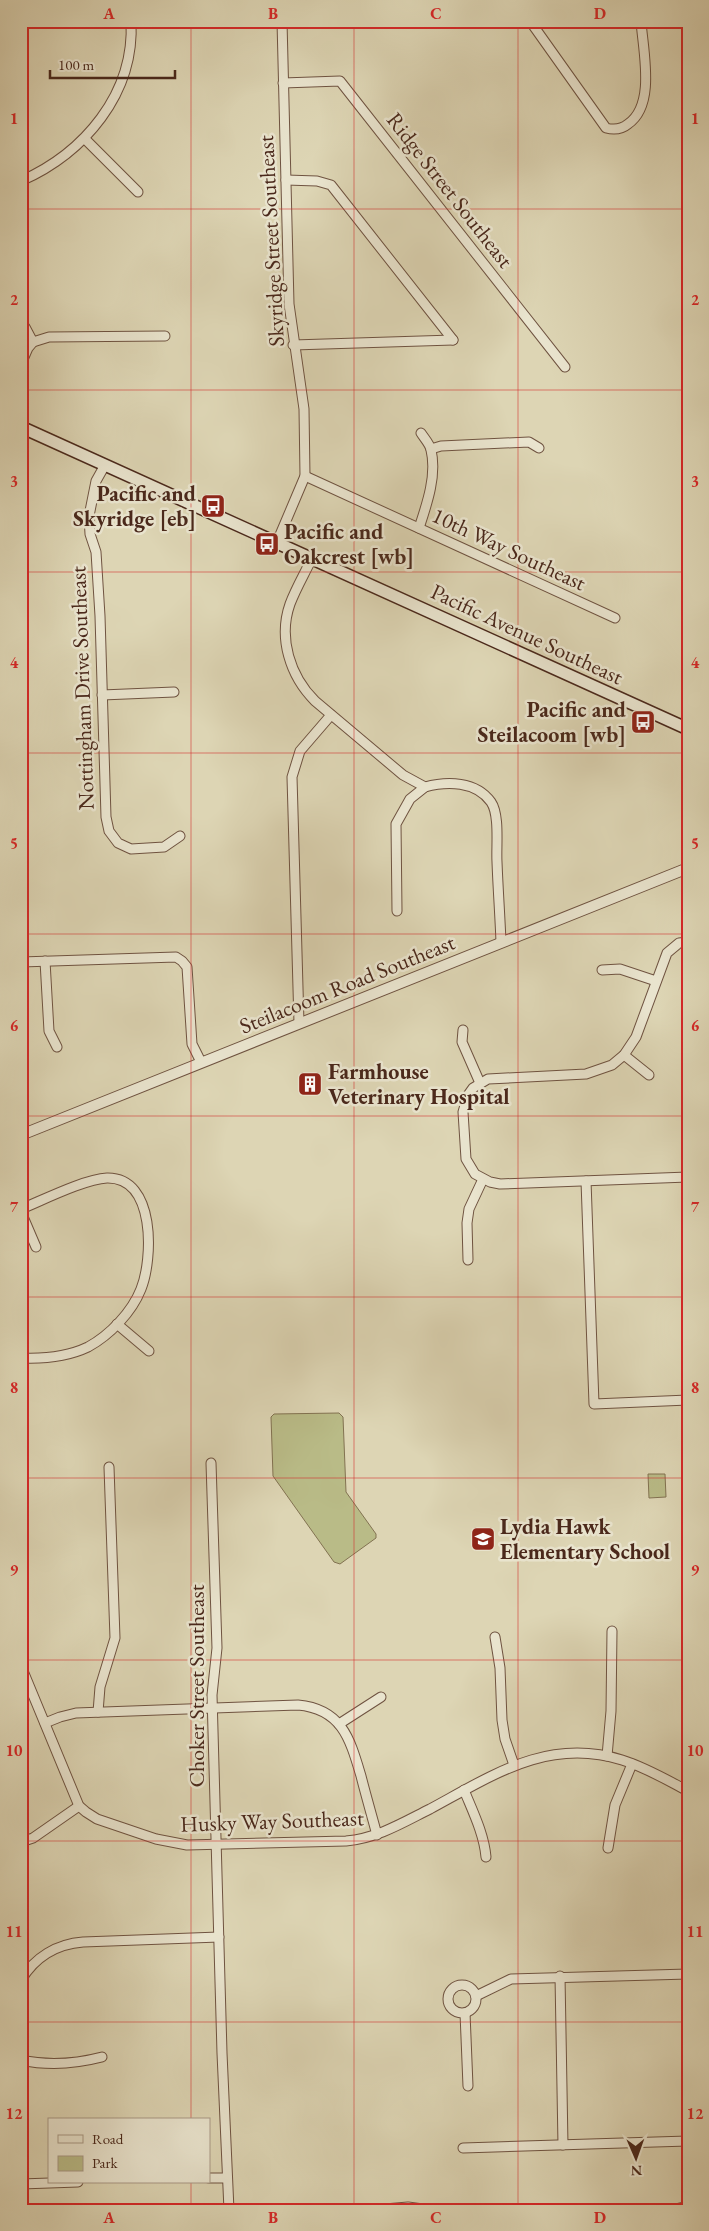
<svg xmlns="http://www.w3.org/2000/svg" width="709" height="2231" font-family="'EB Garamond',serif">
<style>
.green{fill:#b9bb87;stroke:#827251}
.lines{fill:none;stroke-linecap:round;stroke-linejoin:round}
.minor-casing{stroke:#6f5341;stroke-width:11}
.tertiary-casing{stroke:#6f5341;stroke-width:12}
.secondary-casing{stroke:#4a281b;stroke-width:14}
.minor{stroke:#e9e4ce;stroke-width:9}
.tertiary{stroke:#e9e4ce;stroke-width:10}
.secondary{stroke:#e9e4ce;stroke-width:11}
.grid{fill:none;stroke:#d62828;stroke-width:1;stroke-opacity:0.55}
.labels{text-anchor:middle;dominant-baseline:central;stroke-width:5;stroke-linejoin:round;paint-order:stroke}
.street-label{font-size:22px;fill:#4a281b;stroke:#e9e4ce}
.poi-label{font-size:22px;font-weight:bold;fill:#4a281b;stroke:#e9e4ce;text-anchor:start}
.neatline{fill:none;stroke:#d62828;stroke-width:2}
.grid-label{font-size:16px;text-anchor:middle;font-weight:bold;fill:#d62828}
</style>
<rect width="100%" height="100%" fill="#ddd5b4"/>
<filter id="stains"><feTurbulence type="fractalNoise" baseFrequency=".004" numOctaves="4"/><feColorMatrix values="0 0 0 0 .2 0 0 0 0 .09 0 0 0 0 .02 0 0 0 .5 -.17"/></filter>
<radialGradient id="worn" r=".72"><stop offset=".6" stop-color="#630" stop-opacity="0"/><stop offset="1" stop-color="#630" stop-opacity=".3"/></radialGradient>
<g class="green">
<polygon points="339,1413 343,1417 346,1492 376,1534 376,1538 340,1564 334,1562 273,1476 271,1417 274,1414"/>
<polygon points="648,1474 665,1474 666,1497 649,1498"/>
</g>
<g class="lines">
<defs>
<g id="minor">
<path d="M530,21L606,128C614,130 622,129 628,124C656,105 643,51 641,21"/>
<polyline points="283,83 340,81 565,367"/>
<polyline points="85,139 138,192"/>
<polyline points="286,180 317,181 331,185 453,340"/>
<path d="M21,181C84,153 135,94 131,21"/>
<polyline points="25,327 33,342 49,337 165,336"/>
<polyline points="293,345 453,340"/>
<polyline points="21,364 28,348 33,342"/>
<polyline points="431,449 441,446 529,442 539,448"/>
<polyline points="105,465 96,481 89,516 90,534 96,552 100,616 106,817 109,831 118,843 131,849 164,847 180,836"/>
<polyline points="305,476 615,618"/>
<path d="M419,528C427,504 437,475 431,450C430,444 424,438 421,433"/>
<polyline points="277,542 305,476 304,409 289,304 282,21"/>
<path d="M312,558C305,573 296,588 290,604C278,638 290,676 315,701L403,775L425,787C447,781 476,781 491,802C500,815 496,847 497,862C498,889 500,916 501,942"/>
<polyline points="102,695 174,692"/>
<polyline points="397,911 396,824 410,799 425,787"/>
<polyline points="688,942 679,943 667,953 636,1037 624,1055 612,1065 586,1074 488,1079 473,1088 468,1095 463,1112 466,1159 475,1174 490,1182 500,1184 688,1177"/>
<polyline points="45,961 49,1031 57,1047"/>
<polyline points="21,962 176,957 182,961 187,967 192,1044 201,1062"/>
<polyline points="602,970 620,969 656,981"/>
<polyline points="299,1023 292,777 300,751 331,715"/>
<polyline points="463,1030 462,1042 480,1083"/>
<polyline points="624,1055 649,1075"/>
<polyline points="586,1181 594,1404 688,1400"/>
<path d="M21,1209C43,1200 85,1179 107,1178C156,1177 153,1259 141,1289C132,1312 110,1335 88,1347C67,1357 44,1359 21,1358"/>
<polyline points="21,1212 36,1247"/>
<polyline points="468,1260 467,1223 469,1209 483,1179"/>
<polyline points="117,1324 149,1351"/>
<polyline points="211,1463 217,1648 212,1695 222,2053 229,2210"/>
<polyline points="495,1637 500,1668 502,1720 505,1739 514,1765"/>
<path d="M21,1666L79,1806L86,1812L97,1819L156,1839L187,1845L346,1841C378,1838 402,1823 430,1809C493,1775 548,1737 622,1760C645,1767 667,1780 688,1791"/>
<polyline points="98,1712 100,1687 115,1638 109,1467"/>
<path d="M45,1723L60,1717L76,1713L298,1705C342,1709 350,1739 361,1776C366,1796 372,1816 377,1835"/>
<polyline points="339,1724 381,1697"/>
<polyline points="607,1756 611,1711 612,1631"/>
<path d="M464,1790C473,1812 484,1834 486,1857"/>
<polyline points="21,1842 33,1838 79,1806"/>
<polyline points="608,1848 615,1805 632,1764"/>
<polyline points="560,1976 563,2145"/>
<path d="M21,1980C35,1957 57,1944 83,1942L219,1937"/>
<circle cx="462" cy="1999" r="14"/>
<polyline points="476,1996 511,1979 688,1974"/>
<polyline points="465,2013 468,2086"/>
<path d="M21,2060C49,2066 75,2064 102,2057"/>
<polyline points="463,2148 688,2141"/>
<polyline points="209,2178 226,2178"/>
<polyline points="21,2184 78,2182"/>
<polyline points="373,2210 408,2207 430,2210"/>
<polyline points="553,2210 553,2209"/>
<polyline points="671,2210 688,2206"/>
</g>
<polyline id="tertiary" points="21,1135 688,868"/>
<polyline id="secondary" points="21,427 688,729"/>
</defs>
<use href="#minor" class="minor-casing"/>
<use href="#tertiary" class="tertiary-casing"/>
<use href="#secondary" class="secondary-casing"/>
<use href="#minor" class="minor"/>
<use href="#tertiary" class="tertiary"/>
<use href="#secondary" class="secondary"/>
</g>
<path class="grid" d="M191,21V2120M354,21V2210M518,21V2210M21,209H688M21,390H688M21,572H688M21,753H688M21,934H688M21,1116H688M21,1297H688M21,1478H688M21,1660H688M21,1841H688M21,2022H688M191,2182V2210"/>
<defs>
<symbol id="bus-square" viewBox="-11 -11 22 22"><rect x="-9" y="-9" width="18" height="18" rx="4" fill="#8f2418" stroke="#e9e4ce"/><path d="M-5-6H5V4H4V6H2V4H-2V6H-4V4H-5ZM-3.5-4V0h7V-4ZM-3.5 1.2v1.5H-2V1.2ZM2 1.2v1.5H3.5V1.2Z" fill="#fff"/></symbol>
<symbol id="building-square" viewBox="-11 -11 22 22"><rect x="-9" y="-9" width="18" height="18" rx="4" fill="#8f2418" stroke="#e9e4ce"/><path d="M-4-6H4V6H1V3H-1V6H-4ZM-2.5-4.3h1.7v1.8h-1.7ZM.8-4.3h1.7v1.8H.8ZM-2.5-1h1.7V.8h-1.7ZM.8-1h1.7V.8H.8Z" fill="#fff"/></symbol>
<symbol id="school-square" viewBox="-11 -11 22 22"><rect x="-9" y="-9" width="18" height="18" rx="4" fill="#8f2418" stroke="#e9e4ce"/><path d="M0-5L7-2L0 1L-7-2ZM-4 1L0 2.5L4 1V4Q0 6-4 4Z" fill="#fff"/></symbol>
</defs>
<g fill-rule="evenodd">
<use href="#bus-square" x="199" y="492" width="28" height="28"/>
<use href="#bus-square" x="253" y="530" width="28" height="28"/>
<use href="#bus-square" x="629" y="708" width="28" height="28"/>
<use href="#building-square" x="296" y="1070" width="28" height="28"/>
<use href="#school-square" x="469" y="1525" width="28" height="28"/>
</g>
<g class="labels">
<g class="street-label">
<text transform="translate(450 190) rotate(52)">Ridge Street Southeast</text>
<text transform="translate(271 241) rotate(-93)">Skyridge Street Southeast</text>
<text transform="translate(509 549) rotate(25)">10th Way Southeast</text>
<text transform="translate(527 634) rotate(25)">Pacific Avenue Southeast</text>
<text transform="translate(82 688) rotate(-92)">Nottingham Drive Southeast</text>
<text transform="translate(347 984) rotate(-22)">Steilacoom Road Southeast</text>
<text transform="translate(196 1686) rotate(-90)">Choker Street Southeast</text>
<text transform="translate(272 1821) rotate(-2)">Husky Way Southeast</text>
</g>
<g class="poi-label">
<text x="196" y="493" text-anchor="end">Pacific and<tspan x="196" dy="25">Skyridge [eb]</tspan></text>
<text x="284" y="531">Pacific and<tspan x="284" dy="25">Oakcrest [wb]</tspan></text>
<text x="626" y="709" text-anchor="end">Pacific and<tspan x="626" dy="25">Steilacoom [wb]</tspan></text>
<text x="328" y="1071">Farmhouse<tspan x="328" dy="25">Veterinary Hospital</tspan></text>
<text x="500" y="1526">Lydia Hawk<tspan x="500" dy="25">Elementary School</tspan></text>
</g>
</g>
<rect width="709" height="2231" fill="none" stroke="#ddd5b4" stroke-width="55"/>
<rect x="48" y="2118" width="162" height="65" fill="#e9e4ce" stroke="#a99986"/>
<rect x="58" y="2135" width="25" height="8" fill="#e9e4ce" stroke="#a99986"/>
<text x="92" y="2144" font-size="15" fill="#4a281b">Road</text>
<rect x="58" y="2156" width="25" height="15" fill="#b9bb87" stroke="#a99986"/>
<text x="92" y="2168" font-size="15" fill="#4a281b">Park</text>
<g transform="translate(636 2158) rotate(178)" stroke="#e9e4ce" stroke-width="4" paint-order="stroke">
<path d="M0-4L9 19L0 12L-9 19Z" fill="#4a281b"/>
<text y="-8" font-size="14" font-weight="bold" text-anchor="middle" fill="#4a281b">N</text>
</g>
<path d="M50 70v8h125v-8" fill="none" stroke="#4a281b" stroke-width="2.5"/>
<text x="58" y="70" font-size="15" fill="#4a281b" stroke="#e9e4ce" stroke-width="4" paint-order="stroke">100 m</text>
<rect x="28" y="28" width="654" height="2176" class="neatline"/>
<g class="grid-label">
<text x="109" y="19">A</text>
<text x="273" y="19">B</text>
<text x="436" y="19">C</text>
<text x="600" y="19">D</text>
<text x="14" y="124">1</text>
<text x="695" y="124">1</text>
<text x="14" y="305">2</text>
<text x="695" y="305">2</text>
<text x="14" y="487">3</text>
<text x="695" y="487">3</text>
<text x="14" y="668">4</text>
<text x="695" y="668">4</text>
<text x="14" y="849">5</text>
<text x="695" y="849">5</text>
<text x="14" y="1031">6</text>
<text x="695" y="1031">6</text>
<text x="14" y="1212">7</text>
<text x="695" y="1212">7</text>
<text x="14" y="1393">8</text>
<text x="695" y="1393">8</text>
<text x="14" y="1575">9</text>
<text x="695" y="1575">9</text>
<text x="14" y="1756">10</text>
<text x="695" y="1756">10</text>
<text x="14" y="1937">11</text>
<text x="695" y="1937">11</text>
<text x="14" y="2119">12</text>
<text x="695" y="2119">12</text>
<text x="109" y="2223">A</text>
<text x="273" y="2223">B</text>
<text x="436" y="2223">C</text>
<text x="600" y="2223">D</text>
</g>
<rect width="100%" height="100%" filter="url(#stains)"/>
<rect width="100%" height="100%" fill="url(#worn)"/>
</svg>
